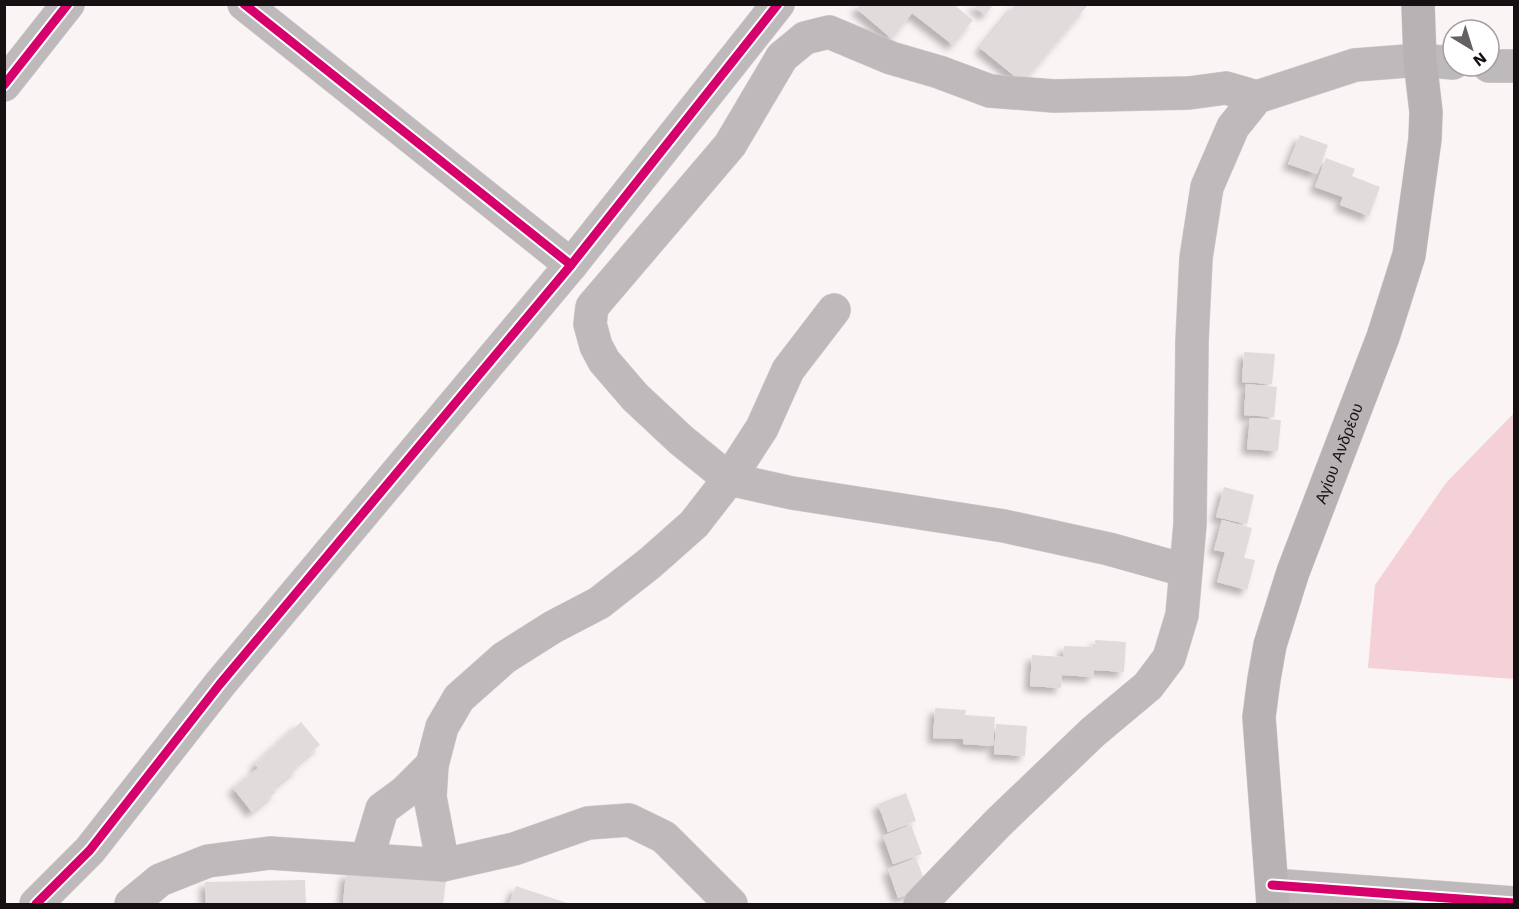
<svg xmlns="http://www.w3.org/2000/svg" width="1519" height="909" font-family="'Work Sans',sans-serif">
<style>
.green{fill:#f4d0d7}
.building{fill:#e2dbdc;filter:url(#shadow)}
.lines{fill:none;stroke-linecap:round;stroke-linejoin:round}
.minor-casing{stroke:#d6d0d2;stroke-width:34}
.major-casing{stroke:#d6d0d2;stroke-width:34}
.minor{stroke:#bebabb;stroke-width:33}
.major{stroke:#b7b3b4;stroke-width:33}
.cycleway-casing{stroke:#fff;stroke-width:13}
.cycleway{stroke:#d6006c;stroke-width:9}
.labels{text-anchor:middle;dominant-baseline:central;stroke-width:6;stroke-linejoin:round;paint-order:stroke}
.street-label{font-size:16px;fill:#171012;stroke:#fff}
</style>
<defs>
<filter id="shadow"><feDropShadow dx="-5.5" dy="5.5" stdDeviation="3" flood-color="#0004"/></filter>
</defs>
<rect width="100%" height="100%" fill="#fbf4f5"/>
<polygon class="green" points="1514,410 1514,679 1368,668 1375,585 1446,483 1513,414"/>
<g class="building">
<polygon points="860,4 953,4 973,20 953,45 912,13 892,39 857,9"/>
<polygon points="972,4 994,4 985,15"/>
<polygon points="1016,4 1087,6 1023,83 980,48"/>
<polygon points="1300,135 1328,145 1317,174 1288,164"/>
<polygon points="1326,158 1355,169 1352,176 1380,187 1369,216 1340,205 1343,197 1315,187"/>
<polygon points="1244,352 1275,354 1272,384 1242,382"/>
<polygon points="1246,384 1277,387 1274,417 1244,415"/>
<polygon points="1250,418 1281,420 1278,451 1247,449"/>
<polygon points="1224,487 1254,495 1247,524 1216,517"/>
<polygon points="1222,520 1252,528 1244,558 1255,560 1247,590 1217,582 1225,552 1214,550"/>
<polygon points="1095,640 1126,642 1124,672 1094,670 1093,677 1062,675 1061,688 1030,686 1032,655 1063,657 1064,646 1095,647"/>
<polygon points="935,708 966,710 965,715 995,717 993,746 963,744 963,739 933,738"/>
<polygon points="301,722 320,745 296,765 298,768 273,788 276,792 252,812 233,788 258,768 255,764"/>
<polygon points="996,724 1027,726 1025,756 994,754"/>
<polygon points="906,793 916,821 888,832 878,804"/>
<polygon points="911,825 922,854 893,864 883,836"/>
<polygon points="916,858 927,887 898,898 888,869"/>
<polygon points="346,873 446,881 443,904 343,904"/>
<polygon points="305,880 306,904 206,904 205,882"/>
<polygon points="516,886 570,904 509,904"/>
</g>
<g class="lines">
<defs>
<g id="minor">
<polyline points="244,4 571,265"/>
<polyline points="1489,66 1514,66"/>
<polyline points="4,85 68,4"/>
<polyline points="1184,570 1109,549 1004,526 792,493 729,479 681,440 635,397 604,361 596,346 590,324 592,307 730,145 782,57 805,38 829,32 891,58 939,72 990,91 1054,96 1189,93 1226,88 1257,97"/>
<polyline points="367,859 382,809 405,792 432,765"/>
<polyline points="443,865 430,797 432,765 442,727 459,698 504,658 553,627 599,603 650,563 694,524 729,479 762,428 788,370 834,310"/>
<polyline points="1272,885 1514,903"/>
<polyline points="36,904 90,850 220,684 571,265 778,4"/>
<polyline points="131,904 160,880 208,861 270,853 443,865 514,849 588,823 629,820 664,837 731,904"/>
<polyline points="920,904 998,823 1093,732 1148,686 1169,658 1182,615 1190,524 1192,341 1196,258 1207,187 1233,127 1257,97 1355,65 1420,60 1453,63"/>
</g>
<g id="major">
<path id="s1" d="M1273,904L1259,717L1264,679L1270,645L1293,572L1383,337L1409,255L1425,139L1426,112L1420,60L1418,4"/>
</g>
</defs>
<use href="#minor" class="minor-casing"/>
<use href="#major" class="major-casing"/>
<use href="#minor" class="minor"/>
<use href="#major" class="major"/>
<defs>
<g id="cycleway">
<polyline points="244,4 571,265"/>
<polyline points="4,85 68,4"/>
<polyline points="1272,885 1514,903"/>
<polyline points="36,904 90,850 220,684 571,265 778,4"/>
</g>
</defs>
<use href="#cycleway" class="cycleway-casing"/>
<use href="#cycleway" class="cycleway"/>
</g>
<g class="labels">
<g class="street-label">
<text stroke="none"><textPath href="#s1" startOffset="464">Αγίου Ανδρέου</textPath></text>
</g>
</g>
<rect width="1519" height="909" fill="none" stroke="#171012" stroke-width="12"/>
<g transform="translate(1471 48) rotate(142)"><circle r="28" fill="#ffffff" stroke="#a29fa0" stroke-width="1.5"/>
<path d="M0-4.5L10 22L0 15L-10 22Z" fill="#676061"/>
<text y="-9" font-size="16" font-weight="bold" text-anchor="middle" fill="#171012">N</text>
</g>
</svg>
